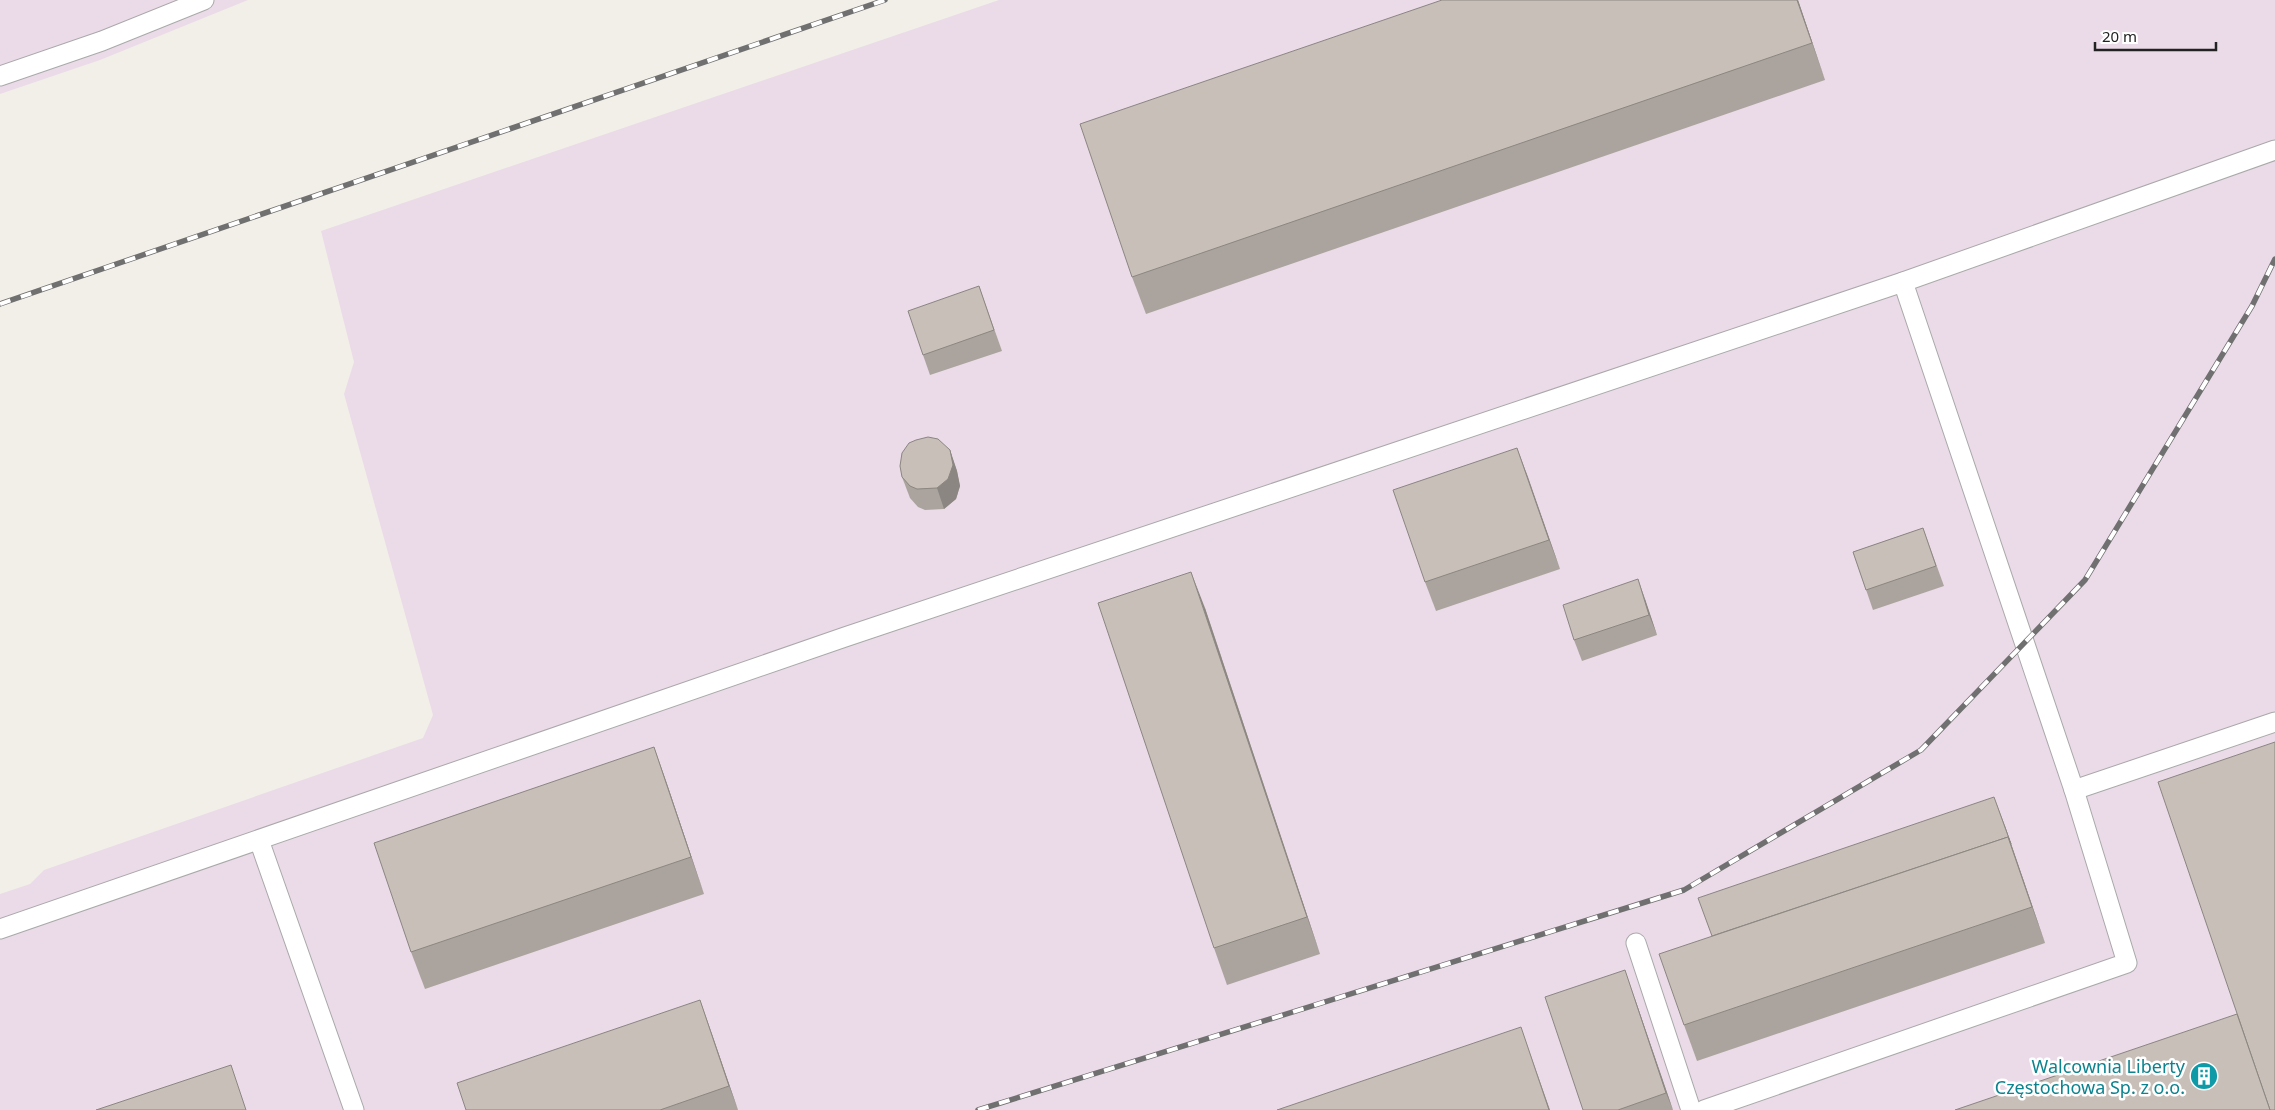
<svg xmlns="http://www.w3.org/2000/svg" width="2275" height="1110" font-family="'Noto Sans',sans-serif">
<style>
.industrial{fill:#ebdbe8}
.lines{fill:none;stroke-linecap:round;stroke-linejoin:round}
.service-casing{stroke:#a9a9a9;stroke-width:21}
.service{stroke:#fff;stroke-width:19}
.rail-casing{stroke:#707070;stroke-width:5.5}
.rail{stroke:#fff;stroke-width:4;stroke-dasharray:11;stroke-linecap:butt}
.wall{fill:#aba49e}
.shaded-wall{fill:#8b8681}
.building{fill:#c7bfb8;stroke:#8b8681}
.labels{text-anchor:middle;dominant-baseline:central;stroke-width:5;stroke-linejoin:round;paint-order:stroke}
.culture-label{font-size:18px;fill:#0d838f;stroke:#fff;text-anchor:end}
</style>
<rect width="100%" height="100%" fill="#f2efe9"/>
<g class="industrial">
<polygon points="0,0 248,0 100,60 0,94"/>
<polygon points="999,0 2275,0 2275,1110 0,1110 0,894 30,884 44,870 423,738 433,715 344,394 354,362 321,231"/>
</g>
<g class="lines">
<defs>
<g id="service">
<polyline points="0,76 102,41 204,0"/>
<polyline points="2074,790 2275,722"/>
<polyline points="259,840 354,1110"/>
<polyline points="0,929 845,637 1903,282 2275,150"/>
<polyline points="1636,943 1691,1110"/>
<polyline points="1704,1110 2127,963 2074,790 1903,282"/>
</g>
</defs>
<use href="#service" class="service-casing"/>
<use href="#service" class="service"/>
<defs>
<g id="rail">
<polyline points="0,304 885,0"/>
<polyline points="978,1110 1684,890 1921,750 2085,580 2252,306 2275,259"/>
</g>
</defs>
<use href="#rail" class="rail-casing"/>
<use href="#rail" class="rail"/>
</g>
<g class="wall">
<polygon points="1798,0 1825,80 1146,314 1132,277"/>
<polygon points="979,286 1002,351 930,375 923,355"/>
<polygon points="1517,448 1560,569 1436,611 1425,582"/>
<polygon points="950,450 957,471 960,486 956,499 944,509 925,510 918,507 910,498 902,477"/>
<polygon points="1923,528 1944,586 1873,610 1853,552"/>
<polygon points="1645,599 1657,635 1582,661 1574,640"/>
<polygon points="1205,608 1320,954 1227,985 1214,948"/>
<polygon points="654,747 667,784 704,894 425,989 411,952"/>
<polygon points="2005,826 2045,943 1697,1061 1684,1025 1712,936"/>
<polygon points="1635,999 1673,1110 1583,1110"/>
<polygon points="700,1000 738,1110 466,1110"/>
</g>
<g class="shaded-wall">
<polygon points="1797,0 1798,0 1825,80 1812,43"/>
<polygon points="1517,448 1528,477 1560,569 1549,540"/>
<polygon points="950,450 957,471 960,486 956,499 944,509 937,488"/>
<polygon points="1191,572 1205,608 1320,954 1307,917"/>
<polygon points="1638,579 1645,599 1657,635 1649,615"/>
<polygon points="654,747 667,784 704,894 691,857"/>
<polygon points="1994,797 2005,826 2045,943 2032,907"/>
<polygon points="1625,970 1635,999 1673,1110 1666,1093"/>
<polygon points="700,1000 713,1037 738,1110 729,1086"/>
<polygon points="1521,1027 1531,1056 1550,1110 1549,1110"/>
</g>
<g class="building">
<polygon points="1442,0 1797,0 1812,43 1132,277 1080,124"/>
<polygon points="979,286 994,330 923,355 908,311"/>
<polygon points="928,437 938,439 950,450 953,465 948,479 937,488 917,489 910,486 902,477 900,466 902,453 909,443 916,440"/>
<polygon points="1517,448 1549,540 1425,582 1393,490"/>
<polygon points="1923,528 1936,566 1866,590 1853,552"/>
<polygon points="1191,572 1307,917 1214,948 1098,603"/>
<polygon points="1638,579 1649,615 1574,640 1563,605"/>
<polygon points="2275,742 2275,1110 2270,1110 2158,782"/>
<polygon points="654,747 691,857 411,952 374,843"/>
<polygon points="1994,797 2011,844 2008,837 1712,936 1698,898"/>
<polygon points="2008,837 2032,907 1684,1025 1659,954"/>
<polygon points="1625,970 1666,1093 1618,1110 1583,1110 1545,997"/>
<polygon points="700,1000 729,1086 660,1110 466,1110 457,1083"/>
<polygon points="2237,1014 2270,1110 1955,1110"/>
<polygon points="1521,1027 1549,1110 1277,1110"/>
<polygon points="231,1065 246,1110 96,1110"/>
</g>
<defs>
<symbol id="building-disc" viewBox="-11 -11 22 22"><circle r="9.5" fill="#0f9aa8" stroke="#fff"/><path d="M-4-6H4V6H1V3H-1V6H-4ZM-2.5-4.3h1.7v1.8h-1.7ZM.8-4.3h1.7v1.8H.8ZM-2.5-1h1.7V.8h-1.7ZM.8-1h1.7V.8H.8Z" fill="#fff"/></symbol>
</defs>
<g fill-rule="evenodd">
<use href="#building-disc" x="2188" y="1060" width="32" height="32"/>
</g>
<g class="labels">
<g class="culture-label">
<text x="2185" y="1066">Walcownia Liberty<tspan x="2185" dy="21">Częstochowa Sp. z o.o.</tspan></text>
</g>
</g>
<path d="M2095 42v8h121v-8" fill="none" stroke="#222222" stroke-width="2.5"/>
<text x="2102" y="42" font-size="15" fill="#222222" stroke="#ffffff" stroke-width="4" paint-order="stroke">20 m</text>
</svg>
